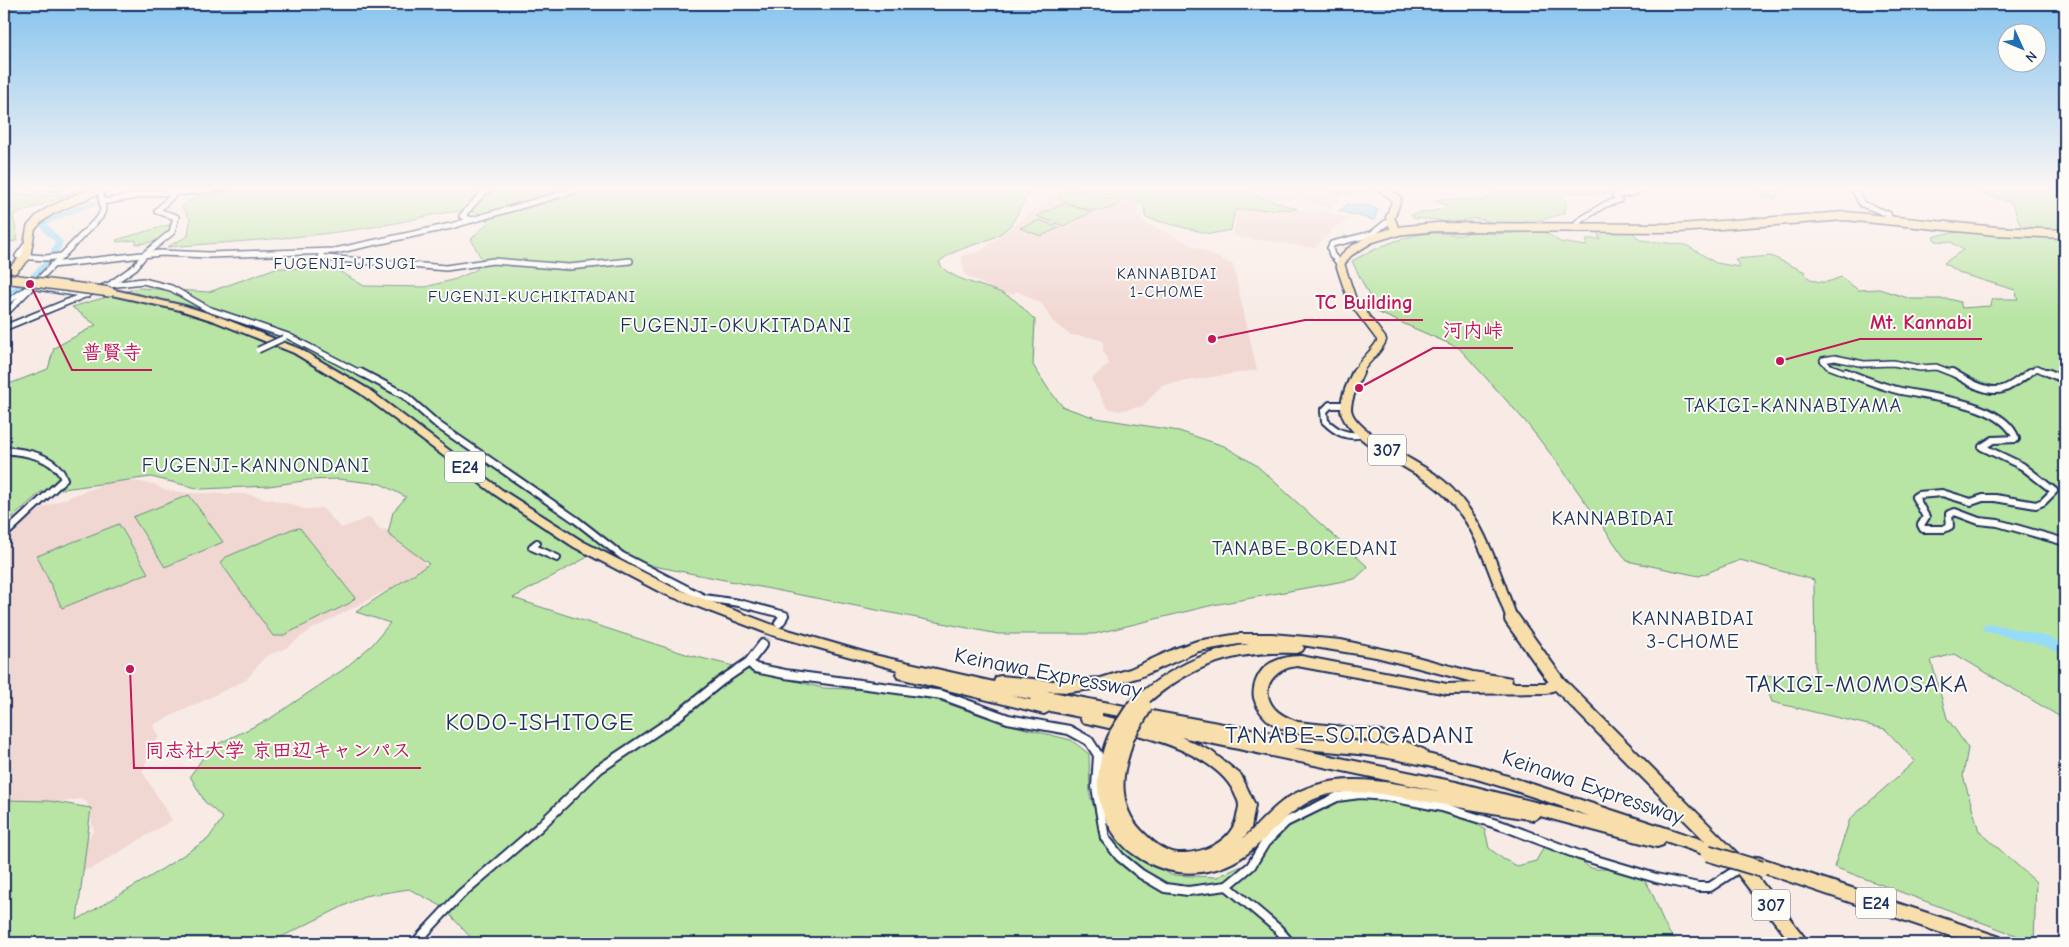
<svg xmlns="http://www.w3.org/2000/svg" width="2069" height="947" font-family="'Comic Neue','Klee One',sans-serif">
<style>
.built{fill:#f1d7d2}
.green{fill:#b8e5a3;stroke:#6a8a80}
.water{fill:#96dbf8;stroke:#6596ba}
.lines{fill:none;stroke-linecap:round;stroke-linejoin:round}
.river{fill:#96dbf8;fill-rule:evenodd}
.minor-tunnel{stroke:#ccc5cb;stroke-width:8;stroke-dasharray:8 4.5;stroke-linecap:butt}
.minor-far2-casing{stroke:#1b2f5e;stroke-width:8}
.minor-far1-casing{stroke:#1b2f5e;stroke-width:10}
.minor-casing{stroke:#1b2f5e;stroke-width:12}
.primary-casing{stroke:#1b2f5e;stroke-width:11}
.trunk-far2-casing{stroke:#1b2f5e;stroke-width:11}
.trunk-far1-casing{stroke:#1b2f5e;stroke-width:14}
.trunk-casing{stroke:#1b2f5e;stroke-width:18}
.motorway-casing{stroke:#1b2f5e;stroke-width:4}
.minor-far2{stroke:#fdfcf7;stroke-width:5}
.minor-far1{stroke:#fdfcf7;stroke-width:6}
.minor{stroke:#fdfcf7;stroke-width:8}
.primary{stroke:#f8deab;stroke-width:8}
.trunk-far2{stroke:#f8deab;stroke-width:8}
.trunk-far1{stroke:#f8deab;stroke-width:10}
.trunk{stroke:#f8deab;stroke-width:14}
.motorway{fill:#f8deab;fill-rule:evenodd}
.minor-bridge-casing{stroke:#1b2f5e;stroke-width:8;stroke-linecap:butt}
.motorway-bridge-far1-casing{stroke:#1b2f5e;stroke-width:12;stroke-linecap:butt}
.motorway-bridge-casing{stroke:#1b2f5e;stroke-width:19;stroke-linecap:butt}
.minor-bridge{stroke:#fdfcf7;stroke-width:5}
.motorway-bridge-far1{stroke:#f8deab;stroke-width:9}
.motorway-bridge{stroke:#f8deab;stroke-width:15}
.labels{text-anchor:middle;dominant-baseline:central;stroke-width:4;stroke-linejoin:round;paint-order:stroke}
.far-neighbourhood-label{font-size:16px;letter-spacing:1px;fill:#1b2f5e;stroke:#fdfcf7}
.shield{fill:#fdfcf7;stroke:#5f6c8c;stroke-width:1}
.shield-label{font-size:18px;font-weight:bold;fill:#1b2f5e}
.neighbourhood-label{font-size:20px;letter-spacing:1px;fill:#1b2f5e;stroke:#fdfcf7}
.near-street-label{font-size:22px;fill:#1b2f5e;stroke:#fdfcf7}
.near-neighbourhood-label{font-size:24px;letter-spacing:1px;fill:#1b2f5e;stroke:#fdfcf7}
.leader{fill:none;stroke:#c2185b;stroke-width:2}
.callout-dot{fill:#c2185b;stroke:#fdfcf7;stroke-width:2}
.callout-label{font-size:20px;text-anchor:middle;font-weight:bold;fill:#c2185b;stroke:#fdfcf7;stroke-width:4;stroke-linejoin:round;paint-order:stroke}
</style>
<rect width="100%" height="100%" fill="#f8ebe6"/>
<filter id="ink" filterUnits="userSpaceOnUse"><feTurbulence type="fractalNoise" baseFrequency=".02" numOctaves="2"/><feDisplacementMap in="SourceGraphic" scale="10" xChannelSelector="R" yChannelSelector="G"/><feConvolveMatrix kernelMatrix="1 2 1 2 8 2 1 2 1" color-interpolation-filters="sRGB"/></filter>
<g filter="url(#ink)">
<g class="built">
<polygon points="1233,187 1314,187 1341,194 1342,198 1330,208 1300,200 1288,201 1274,199"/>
<polygon points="1079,188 1140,204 1136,218 1233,265 1257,370 1162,385 1143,406 1119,411 1107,408 1091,379 1109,364 1103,350 1103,341 1089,337 1070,335 1052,321 1042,304 1017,291 1013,294 1000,293 965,275 961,256 979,252 1052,197 1055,190"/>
<polygon points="1316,209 1350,219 1330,230 1329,234 1314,248 1233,236 1237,211"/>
<polygon points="117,479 154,484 164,490 188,493 246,494 290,504 305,509 322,508 341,528 370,517 380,529 398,531 429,568 309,631 288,647 265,657 246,680 153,725 159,736 142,771 172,820 95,867 82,871 77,851 94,831 87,802 80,799 25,808 4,814 4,539 43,507"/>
</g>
<g class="green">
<path d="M239,187H1032C1027,195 1013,223 1009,227C989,246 958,244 939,262C946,280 990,286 1008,296C1018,301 1026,312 1035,320L1033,365L1049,390L1063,407L1096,418L1179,431L1224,446L1256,465L1368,567L1355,579L1213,605L1094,634H998L593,554L513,598L689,655L823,688L871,690L937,700L1002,723L1071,740L1089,754L1090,796L1102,831L1171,875L1217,877L1251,862L1299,817L1325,805L1358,797L1436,809L1472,820L1485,830L1489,848L1503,859L1517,866L1536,861L1545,845C1553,847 1566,847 1572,851C1581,857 1584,868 1596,869C1611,870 1633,866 1644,880C1660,899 1659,930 1680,943H471L472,939L443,907L409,889L364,896L269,943H4V880L7,878L9,854L4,850V800L49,801L91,808L77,920L153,875L208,839L223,818L205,802L190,776L210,748L271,718L344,669L373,644L390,623L356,612L429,564L388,534L393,512L406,497L381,484L338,479L310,480L269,486L201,489L151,477L41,492L4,525V386L48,369L54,348L96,325L72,307L138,288L209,292L276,268L336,269L364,286L425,287L456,279L476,270L482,260L471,239L487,224L488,219C474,202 421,218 401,222C324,237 245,241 167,247L188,236L190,219L182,207L194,198L237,190Z"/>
<polygon points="1081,187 1230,187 1297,209 1235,210 1231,230 1210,234 1146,218 1144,204"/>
<polygon points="1315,187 1353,187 1372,190 1341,194"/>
<path d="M1497,187H1618L1623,192L1610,194L1566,192L1562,196L1566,201L1565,213C1547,218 1514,231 1496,224C1486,220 1473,216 1462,221L1464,223L1453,224L1438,220L1413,218L1411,215C1423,211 1438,213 1448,206L1434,201L1440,199L1484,200L1497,191Z"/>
<polygon points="1750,187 1782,187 1785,189 1780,192 1775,199 1766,198 1758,192 1763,189 1752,189"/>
<polygon points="1976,187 2065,187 2065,230 2022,229 2012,203 1971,189"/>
<path d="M1079,190L1119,201V205C1093,216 1083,208 1058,199L1060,192Z"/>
<polygon points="4,192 39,196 75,193 13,215 18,240 4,244"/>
<polygon points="1066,203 1092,212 1063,226 1036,216"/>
<polygon points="1039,220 1059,228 1041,236 1020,228"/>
<path d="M172,224C169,243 151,242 136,244V240L117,242L116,240Z"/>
<path d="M1476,229L1490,234L1514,233L1513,229L1542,230L1560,242L1586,246L1587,239H1600L1597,231L1632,232L1640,240L1686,245L1716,263L1740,267L1735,259L1771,256L1805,272L1806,276C1819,285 1827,283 1841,277L1858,290L1879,289L1911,299H1949L1960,302L1962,308L1990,306L1993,299H2018L2015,290L1962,274L1944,263L1963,250L1951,242L1936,241L1933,237C1968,225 2027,237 2065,238V717L2062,718L1955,654L1931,660L1947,718L1968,748L1963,776L1979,831L2036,882L2034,942L1834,867L1850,819L1915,761L1885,729L1772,702L1763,676L1815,675L1814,580L1740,560L1699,576L1627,561L1557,462L1525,421L1459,348L1377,312L1352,261C1378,247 1408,233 1438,233C1459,233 1453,240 1476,229Z"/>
<polygon points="189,495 223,542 165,567 133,517"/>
<polygon points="119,524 148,573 62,608 37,556"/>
<polygon points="300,528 355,598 350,603 282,636 273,636 221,563 226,557 292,529"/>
</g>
<polygon class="water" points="1348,204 1369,206 1378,210 1374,220 1339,211"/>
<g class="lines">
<g class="river">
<path d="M160,187H173L92,206L47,224L63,242C56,263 26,295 4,301V294C24,280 46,267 55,242L44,232L39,223L40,221L86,203Z"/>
<polygon points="1989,623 2048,637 2065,645 2065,656 2044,646 1984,631 1982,628 1984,625"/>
</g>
<polyline class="minor-tunnel" points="763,644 775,628"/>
<defs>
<g id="minor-far2">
<polyline points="31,187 60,187"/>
<polyline points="1858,187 1855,191 1862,204 1888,214 1891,222"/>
<polyline points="77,190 81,187"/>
<polyline points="102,202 153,193 188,192 228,187"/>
<polyline points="471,220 462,216 485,191 494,187"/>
<polyline points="1579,225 1577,223 1579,221 1604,205 1619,200 1615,195 1633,193 1644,187"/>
<polyline points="29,241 18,256 46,258 62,256"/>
<polyline points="321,253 321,257 326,258 446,268 493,261 569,267 630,261"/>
<polyline points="1340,264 1332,255 1330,248 1332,244 1372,234 1386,223 1391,222"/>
<polyline points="52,265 160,253 209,255 335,251 451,226 586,187"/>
<polyline points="112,283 135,267 145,254 172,232 176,217 157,211 175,193"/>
<polyline points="4,304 31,286 87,295"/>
<polyline points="4,315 100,217 103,210 100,187"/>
<polyline points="4,328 109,285 143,281 171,288 208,309 288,336 362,374"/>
<polyline points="1849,374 1828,366 1823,360 1835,358 1864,364 1893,363 1920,368 1936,367 1954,374"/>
<polyline points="2028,374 2037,368 2050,374"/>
</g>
<g id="minor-far1">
<polyline points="360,372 404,395 438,425 576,520 622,556 704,598 739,603 785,615 781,621"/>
<path d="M1846,372C1863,379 1880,386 1897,390C1929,398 2004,402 2016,439L1993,440L1982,447L2022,466L2054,491L2043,502L2036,505L1995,498H1983L1971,502L1942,493L1918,495L1915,497L1926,517L1921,525L1923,529H1944L1950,526L1949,514L1955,512L1979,521L1998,523L2065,542"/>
<path d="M1952,372C1966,380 1986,394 2003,389C2012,386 2022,378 2030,372"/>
<polyline points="2047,372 2065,380"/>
<path d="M1346,405H1330L1324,411L1325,421C1336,432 1347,438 1363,434"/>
<path d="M4,450C26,452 55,456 64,479L4,535"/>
<polyline points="537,543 532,547 557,558"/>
</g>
<g id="minor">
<polyline points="779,623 782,619"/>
<polyline points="749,662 755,668 785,674 942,695 1008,719 1069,730 1089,741 1098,755 1096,787 1105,838 1120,857 1141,874 1165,888 1188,891 1227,886 1251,866 1265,843 1286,822 1337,797 1360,794 1386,796 1442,807 1506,827 1579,855 1656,878 1698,887 1710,887 1741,867"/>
<polyline points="1227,886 1278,929 1290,943"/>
<polyline points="415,943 461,894 538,828 599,769 674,719 721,681 749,662 763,644"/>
</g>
<g id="primary">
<polyline points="1381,187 1397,199 1390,218 1396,232"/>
<polyline points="4,278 26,257 31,228 39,219 50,211 103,187"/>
</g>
<path id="trunk-far2" d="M1357,374C1363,360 1376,354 1382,340L1352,300L1340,264L1348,253L1370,239L1396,231L1437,227L1679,228L1845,216L1997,231L2065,234"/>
<path id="trunk-far1" d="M1358,372C1353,383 1346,397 1346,409C1347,434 1414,465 1433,479C1445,487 1457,501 1465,512C1484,536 1501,591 1513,621"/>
<polyline id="trunk" points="1512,619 1558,683 1741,867 1800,943"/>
<g id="motorway">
<path d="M110,289L185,306L220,317L300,349L368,389L502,490L582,541L672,587L781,628L874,655L994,682L996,677L1001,676L1053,681L1101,678L1130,669L1174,649L1197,641L1239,634H1272L1341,640L1409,655L1473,672L1506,677L1511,678L1512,683H1545L1558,678L1563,679L1565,683L1563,687L1547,693L1447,694L1297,666C1275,668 1258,688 1274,708C1280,715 1290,719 1298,722L1381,731L1425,750L1427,754L1477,766L1706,841L1712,843L1714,848L1712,853L1706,855L1665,841L1663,845L1657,847L1540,816L1534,820L1376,793C1355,792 1332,790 1312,800C1289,811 1273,832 1254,848C1220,878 1172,881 1135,855C1114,841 1099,813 1098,787C1097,774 1104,738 1113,729L1082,722L1080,717L1050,711L1044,714L903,679L898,678L896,674L898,670L772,635L662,593L574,547L494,494L360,393L294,353L214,321L180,310L107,294V290ZM1239,644H1249C1203,651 1166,670 1131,701L1130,707L1047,691L1069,692L1101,688L1140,677L1199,651ZM1302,645L1376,657L1477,683L1447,684L1301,656C1289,656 1275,659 1265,667C1257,675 1252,687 1254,698C1269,752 1352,729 1390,746L1354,741L1289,736L1141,709C1189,665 1233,650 1297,653L1302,651L1304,648ZM1009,695L1031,699L1030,700ZM1102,713L1132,718L1130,722L1102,716ZM1134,734C1168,743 1220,760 1235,794C1236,797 1239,801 1239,805C1239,808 1238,813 1237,816C1232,842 1203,854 1178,853C1165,852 1155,844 1146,835C1133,823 1126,811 1124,793C1121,770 1131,754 1134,734ZM1181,737L1443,792C1391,783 1334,767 1286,799C1270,810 1257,826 1243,839L1251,828L1255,805L1241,775L1211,751ZM1292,748C1326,751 1360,753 1394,759C1461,771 1525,794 1589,816L1456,782Z"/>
<polygon points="1758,857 1994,935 2000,937 2003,943 1971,943 1752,869 1750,864 1752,859"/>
</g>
</defs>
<use href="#minor-far2" class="minor-far2-casing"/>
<use href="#minor-far1" class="minor-far1-casing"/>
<use href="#minor" class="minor-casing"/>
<use href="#primary" class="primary-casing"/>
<use href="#trunk-far2" class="trunk-far2-casing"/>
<use href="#trunk-far1" class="trunk-far1-casing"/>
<use href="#trunk" class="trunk-casing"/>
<use href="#motorway" class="motorway-casing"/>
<use href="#minor-far2" class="minor-far2"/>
<use href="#minor-far1" class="minor-far1"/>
<use href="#minor" class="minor"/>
<use href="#primary" class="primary"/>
<use href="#trunk-far2" class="trunk-far2"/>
<use href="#trunk-far1" class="trunk-far1"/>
<use href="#trunk" class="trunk"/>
<use href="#motorway" class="motorway"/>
<defs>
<polyline id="minor-bridge" points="258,350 284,338"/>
<polyline id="motorway-bridge-far1" points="4,278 110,292"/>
<g id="motorway-bridge">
<polyline points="1117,734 1136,705"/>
<polyline points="1127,735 1144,707"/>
<polyline points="1708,853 1761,869"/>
</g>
</defs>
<use href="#minor-bridge" class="minor-bridge-casing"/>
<use href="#motorway-bridge-far1" class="motorway-bridge-far1-casing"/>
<use href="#motorway-bridge" class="motorway-bridge-casing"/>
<use href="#minor-bridge" class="minor-bridge"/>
<use href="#motorway-bridge-far1" class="motorway-bridge-far1"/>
<use href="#motorway-bridge" class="motorway-bridge"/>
</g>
</g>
<linearGradient id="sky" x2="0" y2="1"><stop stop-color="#87c4ee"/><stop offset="0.59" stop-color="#fcf6f4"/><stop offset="1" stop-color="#fcf6f4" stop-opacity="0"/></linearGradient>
<rect width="2069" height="319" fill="url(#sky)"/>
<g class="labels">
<g class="far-neighbourhood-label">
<text x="345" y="264">FUGENJI-UTSUGI</text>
<text x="1167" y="274">KANNABIDAI<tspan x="1167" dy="18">1-CHOME</tspan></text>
<text x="532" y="297">FUGENJI-KUCHIKITADANI</text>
</g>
<g class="shield">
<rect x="1368" y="434.5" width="38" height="31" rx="4"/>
<rect x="445" y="451.5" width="40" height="31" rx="4"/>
<rect x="1856" y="887.5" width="40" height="31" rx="4"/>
<rect x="1752" y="889.5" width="38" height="31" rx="4"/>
</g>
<g class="shield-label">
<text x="1387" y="450">307</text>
<text x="465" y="467">E24</text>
<text x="1876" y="903">E24</text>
<text x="1771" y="905">307</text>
</g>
<g class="neighbourhood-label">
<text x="736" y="325">FUGENJI-OKUKITADANI</text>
<text x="1793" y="405">TAKIGI-KANNABIYAMA</text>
<text x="256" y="465">FUGENJI-KANNONDANI</text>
<text x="1613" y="518">KANNABIDAI</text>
<text x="1305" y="548">TANABE-BOKEDANI</text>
<text x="1693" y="618">KANNABIDAI<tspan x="1693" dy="23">3-CHOME</tspan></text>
</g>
<g class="near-street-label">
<text transform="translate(1048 673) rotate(11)">Keinawa Expressway</text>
<text transform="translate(1593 787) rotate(19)">Keinawa Expressway</text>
</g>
<g class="near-neighbourhood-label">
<text x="1857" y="684">TAKIGI-MOMOSAKA</text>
<text x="540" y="722">KODO-ISHITOGE</text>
<text x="1350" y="735">TANABE-SOTOGADANI</text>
</g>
</g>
<path class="leader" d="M1212 339L1305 320H1423M1780 361L1860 339H1982M1359 388L1433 348H1513M30 284L72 370H152M130 669L134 768H421"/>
<g class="callout-dot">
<circle cx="1212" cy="339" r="5"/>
<circle cx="1780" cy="361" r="5"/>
<circle cx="1359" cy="388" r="5"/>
<circle cx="30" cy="284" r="5"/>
<circle cx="130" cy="669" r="5"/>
</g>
<g class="callout-label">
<text x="1364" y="309">TC Building</text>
<text x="1921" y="329">Mt. Kannabi</text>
<text x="1473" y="337">河内峠</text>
<text x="112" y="359">普賢寺</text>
<text x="278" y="757">同志社大学 京田辺キャンパス</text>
</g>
<rect width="2069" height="947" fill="none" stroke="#fdfcf7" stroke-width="20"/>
<rect x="10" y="10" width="2049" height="927" fill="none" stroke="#1b2f5e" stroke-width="2" filter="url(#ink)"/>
<g transform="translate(2022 48) rotate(134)"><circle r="24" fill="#fdfcf7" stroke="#a3aaba"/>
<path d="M0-4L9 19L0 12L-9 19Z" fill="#1f6fb2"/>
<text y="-8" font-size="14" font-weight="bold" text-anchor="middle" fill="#1b2f5e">N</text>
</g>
</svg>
